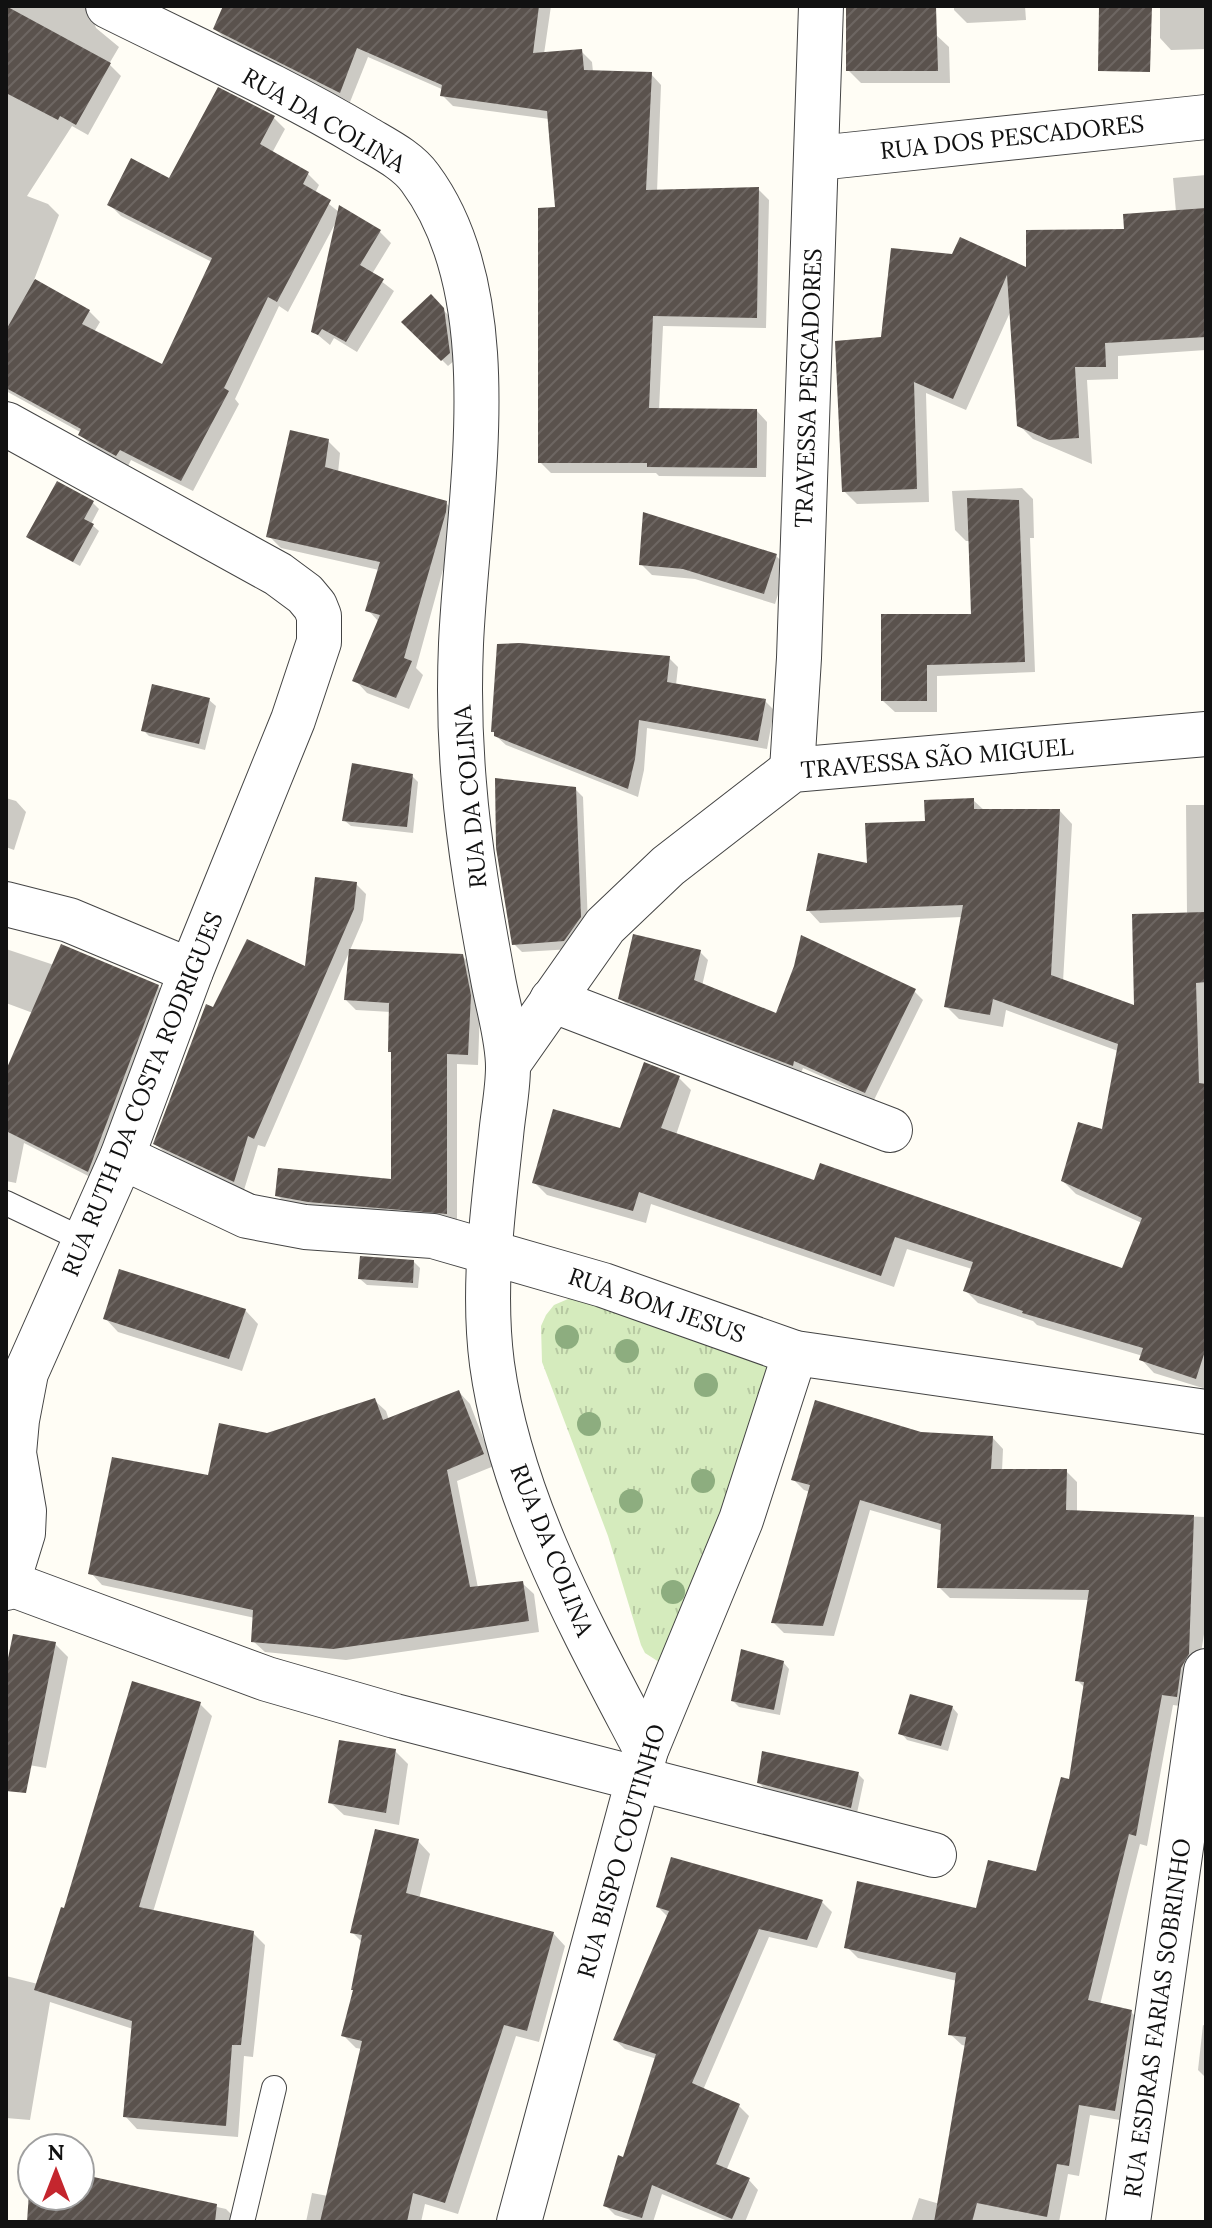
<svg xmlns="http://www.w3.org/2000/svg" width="1212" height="2228" font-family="Lora,serif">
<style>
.grass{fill:url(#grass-tufts)}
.shadow{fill:#0003}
.building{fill:url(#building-hatch)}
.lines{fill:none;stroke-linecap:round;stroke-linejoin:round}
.service-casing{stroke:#444;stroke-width:26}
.minor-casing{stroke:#444;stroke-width:46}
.service{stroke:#fff;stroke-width:24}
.minor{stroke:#fff;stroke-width:44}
.tree{fill:#8dad7f}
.labels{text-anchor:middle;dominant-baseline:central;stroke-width:8;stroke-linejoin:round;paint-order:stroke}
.street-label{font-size:24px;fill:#111;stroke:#fff}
</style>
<defs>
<pattern id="grass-tufts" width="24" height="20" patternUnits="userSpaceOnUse" patternTransform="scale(2)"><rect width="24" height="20" fill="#d5ebbd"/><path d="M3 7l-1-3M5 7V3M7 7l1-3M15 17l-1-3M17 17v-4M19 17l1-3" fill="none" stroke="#b6c8a1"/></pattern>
<pattern id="building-hatch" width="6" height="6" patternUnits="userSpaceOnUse" patternTransform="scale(2)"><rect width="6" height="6" fill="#5a524d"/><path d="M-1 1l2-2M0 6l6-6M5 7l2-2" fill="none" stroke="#6d6662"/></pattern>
</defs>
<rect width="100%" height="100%" fill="#fffdf5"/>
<polygon class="grass" points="575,1296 771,1361 780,1374 659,1662 645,1653 641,1645 608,1536 542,1362 541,1326 546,1315 554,1305"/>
<g class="shadow">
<polygon points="6,6 97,6 93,19 96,28 119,47 109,64 121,76 88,135 72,126 27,196 48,204 59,215 34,280 89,311 100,322 94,332 162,367 212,262 121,216 110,205 170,180 219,90 274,118 285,129 272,153 308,174 319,185 315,193 339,212 380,232 391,243 372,274 394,291 357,352 334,338 330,345 313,331 336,222 288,312 279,306 235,399 239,404 193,491 131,460 128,466 92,446 81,435 82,433 6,391"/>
<polygon points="225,6 551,6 544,54 581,51 592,62 593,72 651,74 661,85 657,192 758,189 769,200 766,328 663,326 659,410 757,411 767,422 766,477 659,476 656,473 551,473 540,462 557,209 549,119 453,106 442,95 444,90 368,57 350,102 226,39 215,29"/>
<polygon points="848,6 905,6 949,47 950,83 861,83 848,70"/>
<polygon points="954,6 1025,6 1026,20 967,23 954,10"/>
<polygon points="1160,6 1206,6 1206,49 1171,50 1160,38"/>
<polygon points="1206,175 1206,350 1118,356 1118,379 1087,380 1092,464 1033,439 1019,425 1012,308 966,410 926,393 929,502 857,504 844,491 882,339 892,250 1028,270 1176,212 1173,178"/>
<polygon points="431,297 449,316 455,360 448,366 404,322"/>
<polygon points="328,441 340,453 338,473 446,503 458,515 416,668 423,675 409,709 367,693 355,680 379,622 368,610 379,570 281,548 269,536"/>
<polygon points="1022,488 1033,499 1034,538 1030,538 1035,672 937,676 937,712 895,712 883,701 973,616 971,541 966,541 955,530 952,491"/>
<polygon points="92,502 99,509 91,524 99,531 80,566 35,542 29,536"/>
<polygon points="776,556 787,566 775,604 695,579 652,575 641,564"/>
<polygon points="669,658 678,667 676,685 765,701 774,710 767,749 647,728 644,770 638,797 506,745 496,736"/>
<polygon points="209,700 216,706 205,750 149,736 143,730"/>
<polygon points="412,776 418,782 413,833 351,826 344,820"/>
<polygon points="575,789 583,797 588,925 572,949 522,952 514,944"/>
<polygon points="6,798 16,801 26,812 14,850 6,847"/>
<polygon points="973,800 985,811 1060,811 1072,824 1063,982 1136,1008 1187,914 1186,805 1206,805 1206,1389 1154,1373 1142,1360 1143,1356 1037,1325 1033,1321 978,1303 965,1290 972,1269 907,1249 894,1287 651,1204 646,1223 547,1195 534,1182 621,1131 679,1078 691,1090 676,1135 815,1183 1123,1270 1142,1223 1076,1194 1063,1181 1104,1132 1118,1051 1006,1010 1003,1027 959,1019 946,1006 962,917 820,923 808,910 927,823"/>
<polygon points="356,884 366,894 363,920 265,1147 258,1145 244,1190 166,1154 156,1144 214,1009 307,969"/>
<polygon points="6,949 54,965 158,986 168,997 98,1181 24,1143 16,1183 6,1181 6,1078 33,1013 6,1003"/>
<polygon points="700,952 708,960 702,986 777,1015 914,991 923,1000 874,1100 803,1068 801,1073 629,1007 620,998"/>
<polygon points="462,956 473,966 480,1007 478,1065 457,1064 457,1223 287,1205 277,1195 393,1181 391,1012 356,1010 346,1000"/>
<polygon points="414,1262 420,1268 418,1288 367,1285 360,1279"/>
<polygon points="245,1310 258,1324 242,1371 118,1332 105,1318"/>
<polygon points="459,1392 470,1404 494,1466 457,1481 478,1588 522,1583 534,1594 539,1632 346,1660 265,1652 253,1641 255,1618 102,1585 91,1573 209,1478 267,1435 374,1400 386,1411 389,1420"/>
<polygon points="921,1434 992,1437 1003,1449 1002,1471 1066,1471 1077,1482 1077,1512 1206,1517 1206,1622 1199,1665 1188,1707 1173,1705 1147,1846 1140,1844 1100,2005 1131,2012 1142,2023 1126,2121 1090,2115 1079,2176 1068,2174 1059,2222 911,2222 919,2198 940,2204 967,2046 962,2045 950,2034 957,1981 858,1958 847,1947 978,1910 1038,1874 1070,1782 1085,1688 1077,1680 1090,1600 950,1598 939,1587 943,1531 870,1510 834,1636 784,1633 773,1622 810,1492 804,1490 793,1479"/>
<polygon points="55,1644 68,1657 46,1768 6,1761 6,1679"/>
<polygon points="783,1662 789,1669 780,1715 739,1707 733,1701"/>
<polygon points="200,1704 212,1716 153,1912 253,1933 265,1945 253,2057 244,2056 238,2137 137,2129 125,2116 133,2029 50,2002 30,2120 6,2118 6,1976 38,1984 65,1910"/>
<polygon points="952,1707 958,1714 948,1751 907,1740 901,1733"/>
<polygon points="395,1751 408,1764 399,1825 344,1815 330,1802"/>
<polygon points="858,1774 864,1780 857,1813 765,1789 759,1783"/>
<polygon points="418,1841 430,1854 419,1899 553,1933 565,1946 539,2042 516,2036 458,2214 425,2204 421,2222 306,2222 312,2193 328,2196 362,2049 356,2048 343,2035 355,1991 363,1943 352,1932"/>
<polygon points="822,1902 832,1912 817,1948 769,1937 703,2090 739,2106 749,2116 726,2171 749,2180 758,2190 745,2222 730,2222 662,2194 653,2222 637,2222 615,2215 605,2205 625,2159 657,2059 625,2049 615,2040 668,1917 658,1907"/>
<polygon points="1203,2025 1206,2026 1206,2078 1198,2070"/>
<polygon points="32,2176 32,2196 80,2196 80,2176 226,2209 238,2221 29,2222"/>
</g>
<g class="building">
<polygon points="6,6 111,63 76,125 60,116 58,120 6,93"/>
<polygon points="223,6 539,6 533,53 582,49 584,70 652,72 646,190 759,187 757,318 653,316 649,408 757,409 757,468 647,467 647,463 538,463 538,208 555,207 547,111 440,96 442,85 357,48 340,93 213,29"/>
<polygon points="846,6 936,6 938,71 846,71"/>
<polygon points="1099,6 1152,6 1150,72 1098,71"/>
<polygon points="218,87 275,116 260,144 309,172 303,184 331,200 277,302 268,297 224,388 229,391 181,481 120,450 116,456 78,435 81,429 6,388 6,330 35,279 90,310 82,324 162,364 212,258 107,205 131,158 169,178"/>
<polygon points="339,205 381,230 360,265 384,279 346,342 322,329 318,335 311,332"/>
<polygon points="1206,208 1206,337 1105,343 1106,367 1075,367 1079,438 1049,440 1017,426 1007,275 953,399 914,382 917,489 842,492 835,341 881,337 891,248 952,254 960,237 1026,267 1026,230 1124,229 1123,214"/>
<polygon points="431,294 444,308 450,353 441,361 401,322"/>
<polygon points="290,430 329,439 325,467 447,501 446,512 404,658 412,661 396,698 352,681 380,615 365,611 380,562 266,537"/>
<polygon points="57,481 94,501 84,519 94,524 73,562 26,537"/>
<polygon points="967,498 1019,500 1025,662 927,665 927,701 881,701 881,614 971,614"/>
<polygon points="643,512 777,554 764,594 683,569 639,565"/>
<polygon points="520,643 670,656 667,682 766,699 758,741 639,720 635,759 628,789 494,736 494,732 491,732 497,644"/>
<polygon points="152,684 210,698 199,744 141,731"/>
<polygon points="352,763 413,774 407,827 342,821"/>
<polygon points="495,778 576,787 581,917 564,941 512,945 496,848"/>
<polygon points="974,798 974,809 1060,809 1051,975 1134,1005 1132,914 1206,912 1206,982 1196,983 1199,1083 1206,1084 1206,1348 1196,1379 1139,1360 1143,1348 1022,1313 1023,1311 963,1291 973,1262 895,1237 881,1276 639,1192 633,1211 532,1183 553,1109 620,1128 644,1062 680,1076 661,1128 814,1180 820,1163 1122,1268 1142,1218 1061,1181 1078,1122 1102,1129 1118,1044 993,999 990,1015 944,1007 963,905 806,911 818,853 867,863 865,823 925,821 924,800"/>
<polygon points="315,877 357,882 354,909 254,1139 248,1136 234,1182 153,1144 206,1004 213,1007 247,939 305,966"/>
<polygon points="633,934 701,950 694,980 776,1013 794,966 801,935 916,989 865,1093 794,1061 793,1066 618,999"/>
<polygon points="61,944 159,985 88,1172 6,1131 6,1070"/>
<polygon points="349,949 463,954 471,995 468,1055 447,1054 447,1214 308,1202 275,1196 278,1168 391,1179 391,1052 388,1052 389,1003 344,1000"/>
<polygon points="360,1256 414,1260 413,1283 358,1279"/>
<polygon points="119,1269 246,1309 229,1359 103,1319"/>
<polygon points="459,1390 484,1454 447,1470 470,1587 523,1581 529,1621 333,1649 251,1642 253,1610 88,1574 112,1457 208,1475 219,1423 267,1433 375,1398 383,1420"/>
<polygon points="815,1400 921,1432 993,1436 991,1469 1067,1469 1066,1510 1194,1515 1189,1654 1181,1668 1177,1697 1162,1695 1136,1836 1129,1834 1088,2000 1132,2010 1115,2111 1079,2105 1069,2166 1057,2164 1047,2217 977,2203 972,2222 934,2222 966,2037 948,2035 956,1973 844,1948 857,1881 976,1908 988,1860 1036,1871 1061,1777 1069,1779 1084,1682 1075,1681 1089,1590 937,1588 941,1524 860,1500 823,1626 771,1623 810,1485 791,1480"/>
<polygon points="13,1634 56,1642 26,1793 6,1791 6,1668"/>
<polygon points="741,1649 784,1661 774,1710 731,1701"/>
<polygon points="132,1681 201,1702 139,1907 254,1931 241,2045 232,2045 226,2126 123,2117 132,2021 34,1990 61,1907 64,1908"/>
<polygon points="910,1694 953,1706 941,1746 898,1734"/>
<polygon points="339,1740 396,1749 386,1813 328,1803"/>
<polygon points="762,1751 859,1772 851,1808 757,1783"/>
<polygon points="375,1829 419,1839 406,1893 554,1932 527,2031 504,2025 445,2203 413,2193 407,2222 320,2222 362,2041 341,2036 353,1990 351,1990 362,1935 350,1933"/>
<polygon points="671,1857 823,1900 807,1940 759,1929 692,2083 740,2104 716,2164 750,2178 732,2219 652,2185 642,2218 603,2206 618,2155 623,2157 656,2054 613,2040 669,1911 656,1907"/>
<polygon points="31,2163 32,2196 80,2196 80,2174 217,2204 215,2222 27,2222"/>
</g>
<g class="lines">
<defs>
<g id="service">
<polyline points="6,1203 86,1241"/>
<polyline points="242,2222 274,2088"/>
</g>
<g id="minor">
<path d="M108,6C194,49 282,88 364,137C384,149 407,160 420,178C510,299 467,503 461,644C459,690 460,736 464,783C469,848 481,914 493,979C498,1007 508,1038 508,1067C508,1090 503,1113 501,1136C493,1211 482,1288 492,1364C511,1502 582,1628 646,1750"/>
<polyline points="818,158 1206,117"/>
<polyline points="6,424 278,574 305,594 315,606 319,616 319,642 293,720 191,971 122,1157 26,1373 17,1420 14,1453 24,1511 23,1533 6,1588"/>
<polyline points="792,770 799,658 821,6"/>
<polyline points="6,904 69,920 191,971"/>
<polyline points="552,1000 890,1130"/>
<polyline points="508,1064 605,926 668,866 792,770 1206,734"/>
<polyline points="122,1157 247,1216 305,1227 433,1236 603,1285 795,1353 1206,1412"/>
<polyline points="8,1583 267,1679 395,1716 934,1855"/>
<polyline points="519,2222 646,1750 741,1520 795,1353"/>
<polyline points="1128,2222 1206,1671"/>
</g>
</defs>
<use href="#service" class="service-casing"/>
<use href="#minor" class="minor-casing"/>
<use href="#service" class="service"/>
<use href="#minor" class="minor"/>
</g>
<g class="tree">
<circle cx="567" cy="1337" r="12"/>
<circle cx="627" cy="1351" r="12"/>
<circle cx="706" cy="1385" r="12"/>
<circle cx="589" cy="1424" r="12"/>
<circle cx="703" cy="1481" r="12"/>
<circle cx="631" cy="1501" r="12"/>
<circle cx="673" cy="1592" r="12"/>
</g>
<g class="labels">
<g class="street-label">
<text transform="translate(324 120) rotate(30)">RUA DA COLINA</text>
<text transform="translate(1012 137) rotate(-6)">RUA DOS PESCADORES</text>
<text transform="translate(808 388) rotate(-88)">TRAVESSA PESCADORES</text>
<text transform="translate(937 758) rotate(-5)">TRAVESSA SÃO MIGUEL</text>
<text transform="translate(470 797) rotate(-95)">RUA DA COLINA</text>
<text transform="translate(142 1094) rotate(-68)">RUA RUTH DA COSTA RODRIGUES</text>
<text transform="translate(657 1305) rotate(19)">RUA BOM JESUS</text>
<text transform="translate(552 1550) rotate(68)">RUA DA COLINA</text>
<text transform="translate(621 1851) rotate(-74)">RUA BISPO COUTINHO</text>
<text transform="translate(1157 2018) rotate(-82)">RUA ESDRAS FARIAS SOBRINHO</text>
</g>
</g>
<rect width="1212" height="2228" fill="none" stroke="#111111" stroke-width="16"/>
<g transform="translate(56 2172)"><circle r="38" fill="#ffffff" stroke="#a0a0a0" stroke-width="2"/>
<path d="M0-6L14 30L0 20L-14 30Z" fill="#c4262e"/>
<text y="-12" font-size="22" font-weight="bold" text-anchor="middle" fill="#111111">N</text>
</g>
</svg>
